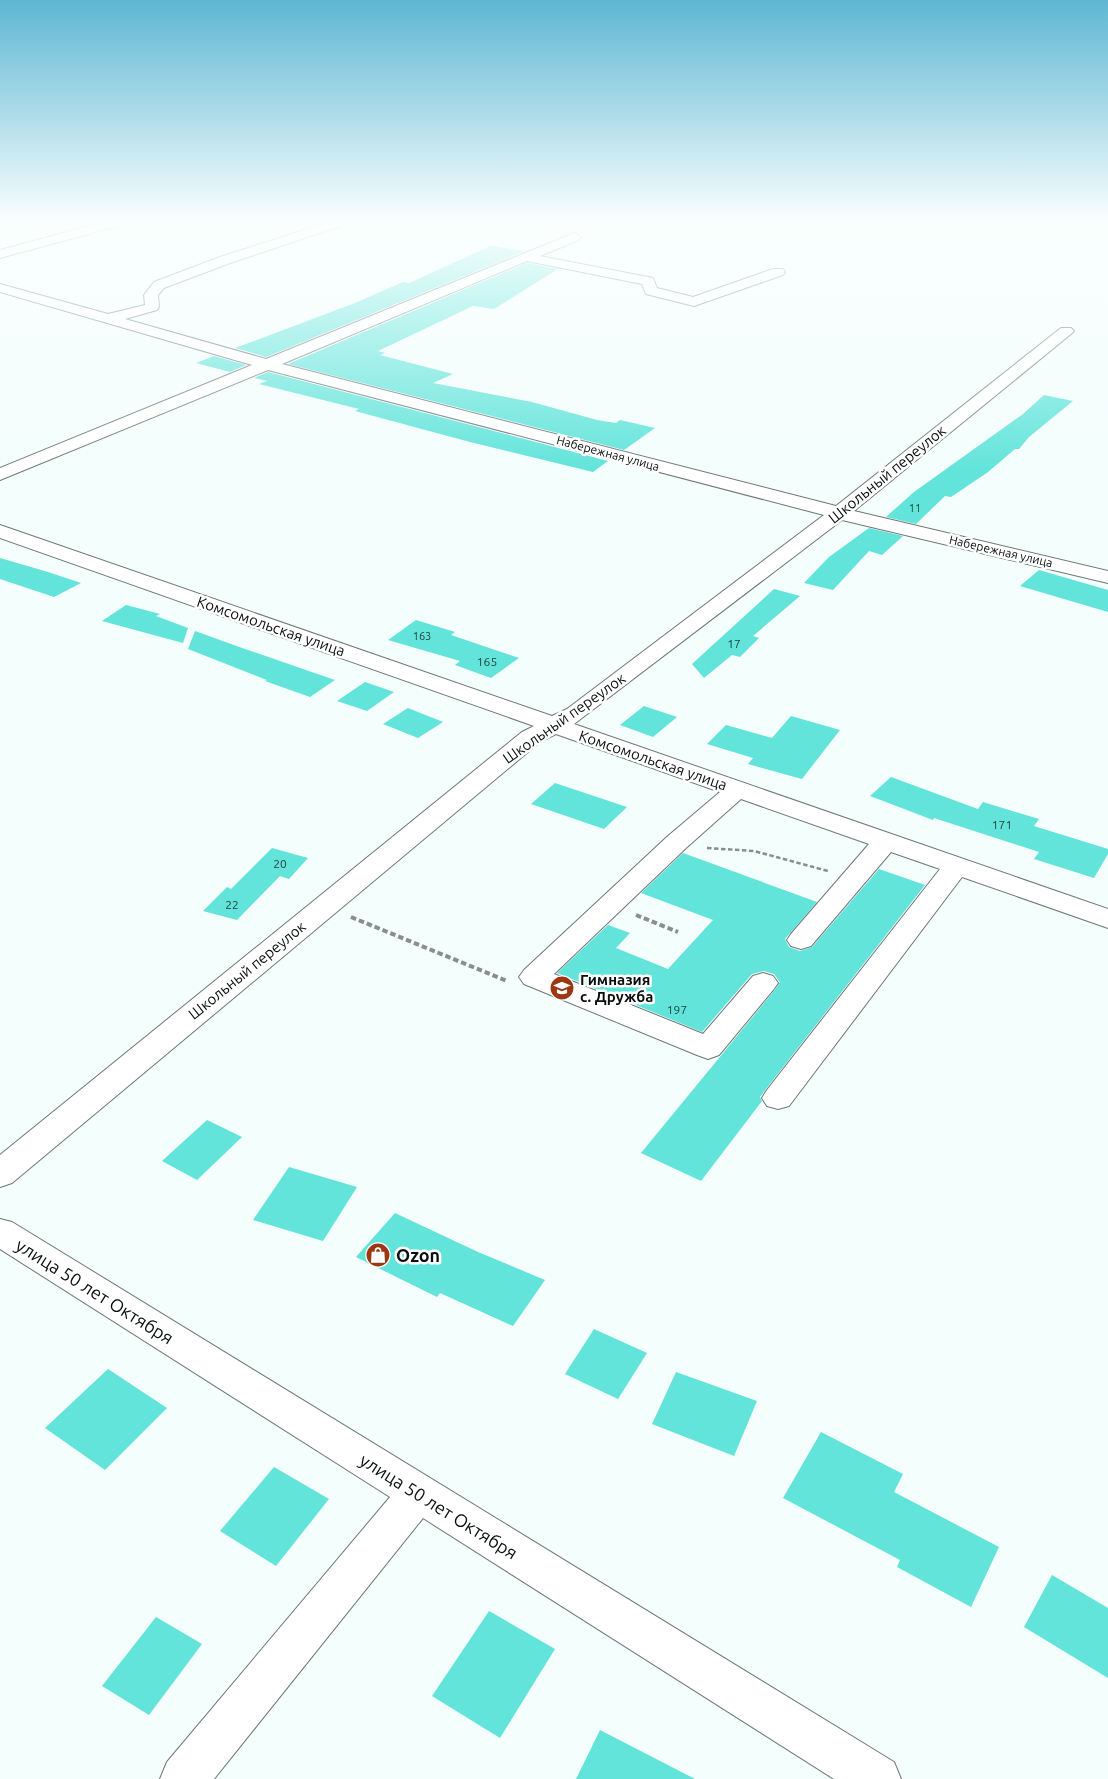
<svg xmlns="http://www.w3.org/2000/svg" width="1108" height="1779" font-family="Ubuntu,sans-serif">
<style>
.building{fill:#62e4da}
.lines{fill:none;stroke-linecap:round;stroke-linejoin:round}
.minor-casing{stroke:#6e7877;stroke-width:2}
.path-far1{stroke:#878e8e;stroke-width:2.5;stroke-dasharray:4.5 2.5;stroke-linecap:butt}
.path{stroke:#878e8e;stroke-width:4;stroke-dasharray:5.5 3;stroke-linecap:butt}
.minor{fill:#fff;fill-rule:evenodd}
.labels{text-anchor:middle;dominant-baseline:central;stroke-width:5;stroke-linejoin:round;paint-order:stroke}
.far-number-label{font-size:11px;fill:#204441}
.far-street-label{font-size:12px;fill:#0a0e0e;stroke:#fff}
.number-label{font-size:12px;fill:#204441}
.street-label{font-size:15px;fill:#0a0e0e;stroke:#fff}
.poi-label{font-size:15px;font-weight:bold;fill:#0a0e0e;stroke:#fff;text-anchor:start}
.near-poi-label{font-size:18px;font-weight:bold;fill:#0a0e0e;stroke:#fff;text-anchor:start}
.near-street-label{font-size:18px;fill:#0a0e0e;stroke:#fff}
</style>
<rect width="100%" height="100%" fill="#f3fefd"/>
<g class="building">
<polygon points="490,246 525,251 266,357 235,348 355,303 403,282 409,283"/>
<polygon points="527,263 558,269 494,309 473,306 378,351 385,353 380,355 453,374 433,383 532,402 597,420 616,423 620,420 655,428 624,450 288,364"/>
<polygon points="214,356 246,365 230,372 196,363"/>
<polygon points="268,372 608,461 593,472 470,442 355,411 359,409 259,384 267,381 254,378"/>
<polygon points="1044,395 1073,401 1029,437 1019,449 1015,449 988,472 951,497 945,496 916,524 886,517 914,492 1023,414"/>
<polygon points="869,528 903,536 882,555 869,551 833,590 804,583 829,557"/>
<polygon points="0,558 48,572 81,583 54,597 0,579"/>
<polygon points="1039,570 1108,590 1108,612 1020,586"/>
<polygon points="774,589 800,596 753,636 759,638 740,657 732,655 704,678 692,664"/>
<polygon points="126,605 160,614 156,616 188,628 183,643 102,621"/>
<polygon points="416,620 455,632 451,635 519,658 491,678 455,665 460,661 388,640"/>
<polygon points="195,631 245,649 335,680 310,697 265,681 267,680 188,649"/>
<polygon points="365,682 394,692 367,711 337,701"/>
<polygon points="644,706 677,717 653,737 620,725"/>
<polygon points="408,708 443,722 418,738 383,724"/>
<polygon points="791,716 840,730 802,779 748,764 753,758 707,744 726,725 772,738"/>
<polygon points="891,777 978,809 983,802 1039,819 1034,826 1108,849 1108,854 1094,878 1034,859 1039,852 934,818 933,820 870,796"/>
<polygon points="555,783 627,807 604,829 531,804"/>
<polygon points="272,848 308,858 289,879 280,876 237,920 203,911 227,887 231,889"/>
<polygon points="683,853 817,902 785,939 789,947 800,951 812,947 879,869 925,885 766,1089 760,1097 762,1101 701,1181 641,1153 774,991 780,982 774,974 764,971 752,974 702,1032 557,973 608,925 630,933 616,948 668,969 713,920 641,893"/>
<polygon points="207,1120 242,1137 197,1180 162,1161"/>
<polygon points="289,1167 357,1187 323,1241 253,1220"/>
<polygon points="395,1213 478,1252 545,1280 513,1326 440,1293 437,1297 356,1257"/>
<polygon points="594,1329 647,1353 618,1399 565,1374"/>
<polygon points="108,1369 167,1408 105,1470 45,1428"/>
<polygon points="676,1372 757,1401 734,1456 652,1424"/>
<polygon points="821,1432 903,1474 894,1492 999,1547 971,1607 897,1567 900,1560 783,1498"/>
<polygon points="274,1467 329,1499 276,1566 220,1531"/>
<polygon points="1052,1575 1108,1608 1108,1678 1024,1627"/>
<polygon points="489,1611 555,1649 500,1738 432,1696"/>
<polygon points="156,1617 202,1644 149,1715 102,1686"/>
<polygon points="600,1730 695,1779 576,1779"/>
</g>
<g class="lines">
<defs>
<g id="minor">
<polygon points="108,221 127,221 125,224 0,258 0,250"/>
<polygon points="332,221 349,221 347,224 230,263 164,288 158,295 159,307 157,310 125,319 266,359 574,233 581,237 579,240 540,256 653,278 657,288 693,297 773,269 783,269 785,272 783,275 694,306 646,294 642,284 527,261 282,364 836,506 1061,328 1071,328 1074,331 1071,334 854,511 1108,571 1108,583 842,520 574,724 1108,909 1108,928 962,877 789,1106 778,1109 767,1106 762,1098 767,1090 940,869 891,852 811,946 801,949 791,946 787,940 791,934 869,844 741,799 686,848 554,974 703,1034 753,976 763,973 773,976 778,983 773,990 719,1055 708,1059 697,1055 524,984 519,977 524,970 668,836 720,792 556,734 540,742 12,1183 0,1187 0,1155 522,732 534,726 0,538 0,525 552,716 567,709 824,515 268,370 0,480 0,468 252,365 0,292 0,284 108,314 145,305 144,295 154,282 220,257"/>
<polygon points="0,1219 12,1222 894,1762 901,1779 834,1779 423,1518 214,1779 160,1779 167,1762 390,1497 0,1249"/>
</g>
</defs>
<use href="#minor" class="minor-casing"/>
<polyline class="path-far1" points="707,848 754,851 828,871"/>
<g class="path">
<polyline points="636,915 678,932"/>
<polyline points="351,917 507,981"/>
</g>
<use href="#minor" class="minor"/>
</g>
<linearGradient id="sky" x2="0" y2="1"><stop stop-color="#5db7d2"/><stop offset="0.47" stop-color="#fafffe"/><stop offset="1" stop-color="#fafffe" stop-opacity="0"/></linearGradient>
<rect width="1108" height="470" fill="url(#sky)"/>
<defs>
<symbol id="school-disc" viewBox="-11 -11 22 22"><circle r="9.5" fill="#9d3711" stroke="#fff"/><path d="M0-5L7-2L0 1L-7-2ZM-4 1L0 2.5L4 1V4Q0 6-4 4Z" fill="#fff"/></symbol>
<symbol id="shop-disc" viewBox="-11 -11 22 22"><circle r="9.5" fill="#9d3711" stroke="#fff"/><path d="M-5-2.5h2.3a2.7 3.5 0 0 1 5.4 0H5L5.5 6h-11ZM-1.5-2.5h3a1.5 2.3 0 0 0-3 0Z" fill="#fff"/></symbol>
</defs>
<g fill-rule="evenodd">
<use href="#school-disc" x="548" y="974" width="28" height="28"/>
<use href="#shop-disc" x="364" y="1241" width="28" height="28"/>
</g>
<g class="labels">
<g class="far-number-label">
<text x="915" y="508">11</text>
<text x="422" y="636">163</text>
</g>
<g class="far-street-label">
<text transform="translate(608 453) rotate(15)">Набережная улица</text>
<text transform="translate(1001 551) rotate(13)">Набережная улица</text>
</g>
<g class="number-label">
<text x="734" y="643">17</text>
<text x="487" y="661">165</text>
<text x="1002" y="824">171</text>
<text x="280" y="863">20</text>
<text x="232" y="904">22</text>
<text x="677" y="1009">197</text>
</g>
<g class="street-label">
<text transform="translate(887 474) rotate(-39)">Школьный переулок</text>
<text transform="translate(271 626) rotate(19)">Комсомольская улица</text>
<text transform="translate(564 718) rotate(-35)">Школьный переулок</text>
<text transform="translate(653 760) rotate(19)">Комсомольская улица</text>
<text transform="translate(247 970) rotate(-39)">Школьный переулок</text>
</g>
<g class="poi-label">
<text x="580" y="979">Гимназия<tspan x="580" dy="17">с. Дружба</tspan></text>
</g>
<g class="near-poi-label">
<text x="396" y="1255">Ozon</text>
</g>
<g class="near-street-label">
<text transform="translate(95 1291) rotate(32)">улица 50 лет Октября</text>
<text transform="translate(439 1506) rotate(32)">улица 50 лет Октября</text>
</g>
</g>
</svg>
